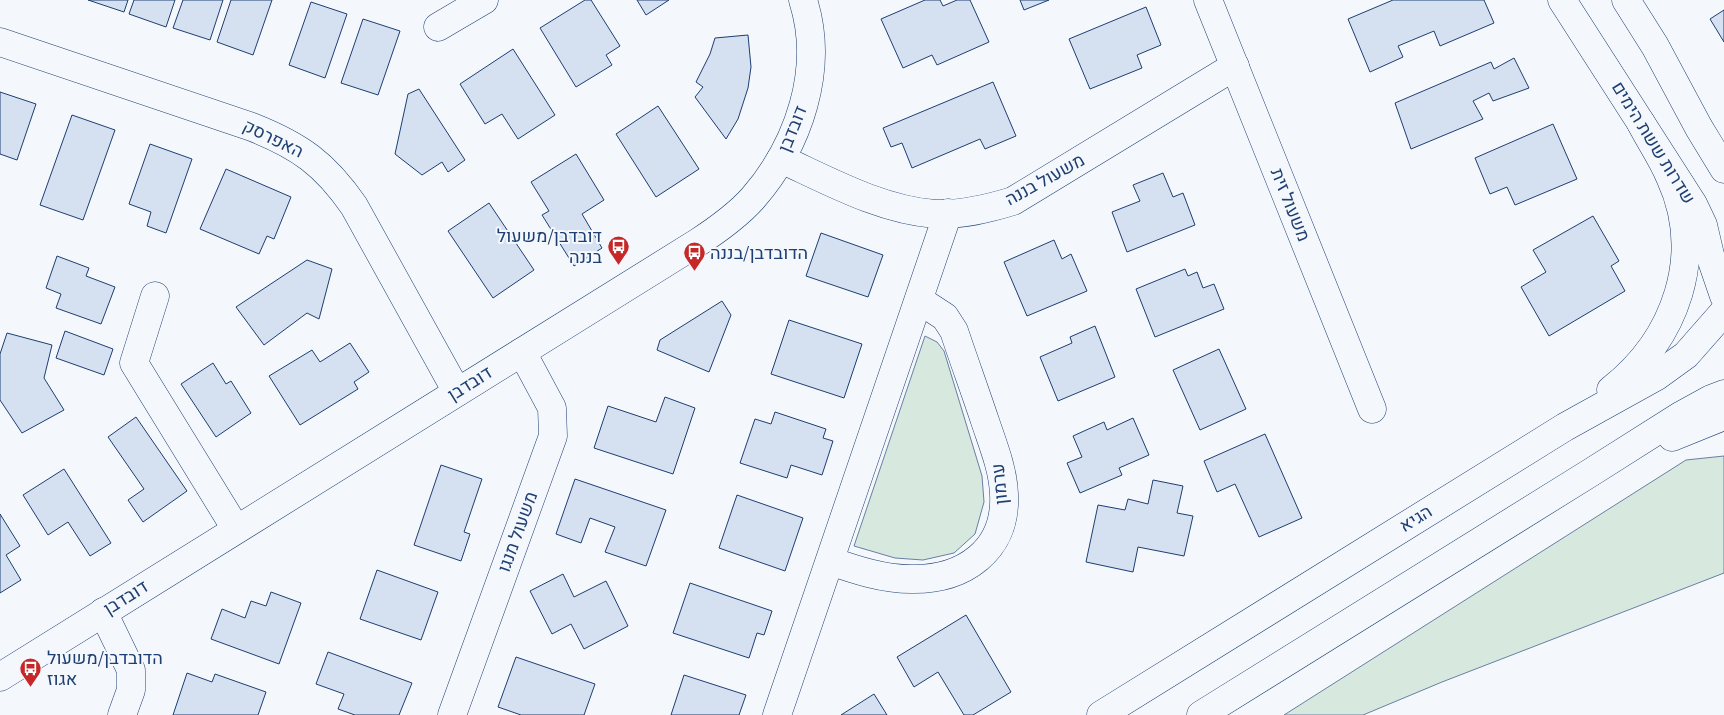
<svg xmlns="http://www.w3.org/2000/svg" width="1724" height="715" font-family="'Source Sans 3',Heebo,sans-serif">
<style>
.green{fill:#d7e8df;stroke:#687fa3}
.building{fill:#d5e0f0;stroke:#1d3f73}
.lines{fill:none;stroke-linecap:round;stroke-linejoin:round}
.minor-casing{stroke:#1d3f73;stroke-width:29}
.highway-casing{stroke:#1d3f73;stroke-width:29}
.minor{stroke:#f4f7fb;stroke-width:28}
.highway{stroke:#f4f7fb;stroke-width:28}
.labels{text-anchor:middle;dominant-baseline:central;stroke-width:4;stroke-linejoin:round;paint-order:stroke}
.street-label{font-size:18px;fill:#1d3f73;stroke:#f4f7fb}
.poi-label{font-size:18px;fill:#1d3f73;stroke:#f4f7fb;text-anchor:start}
</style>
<rect width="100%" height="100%" fill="#f4f7fb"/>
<g class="green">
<polygon points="925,336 937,342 944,351 982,476 984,502 975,534 954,553 923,560 895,558 854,546"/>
<polygon points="1724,456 1724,573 1442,682 1363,715 1284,715 1686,460"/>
</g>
<g class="building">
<polygon points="88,0 128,0 124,12"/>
<polygon points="134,0 175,0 166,27 129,14"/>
<polygon points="183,0 223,0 210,40 173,28"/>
<polygon points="231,0 272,0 253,55 217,42"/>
<polygon points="585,0 591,0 620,46 606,55 612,65 576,87 540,28"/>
<polygon points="637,0 669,0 646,15"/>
<polygon points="925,0 940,0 943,6 957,0 970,0 989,42 937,65 932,55 903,68 881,19"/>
<polygon points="1020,0 1049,0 1024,10"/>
<polygon points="1393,0 1484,0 1494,23 1440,46 1434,31 1398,46 1403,57 1370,72 1348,19"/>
<polygon points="311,2 347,14 325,78 289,65"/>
<polygon points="1146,7 1161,45 1137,55 1142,68 1090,89 1069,39"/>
<polygon points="1724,10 1724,42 1710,19"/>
<polygon points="363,19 400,31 378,95 341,83"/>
<polygon points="748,35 751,67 748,88 738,119 726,139 695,97 703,87 696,82 710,54 715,38"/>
<polygon points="513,49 555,115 518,139 502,114 485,124 460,84"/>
<polygon points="1514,58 1529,88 1493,101 1489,93 1473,101 1483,119 1411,149 1395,103 1491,62 1494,69"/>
<polygon points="993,82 1016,136 985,149 980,139 912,168 902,143 891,147 883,128"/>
<polygon points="419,89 465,160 448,172 442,162 422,175 395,154 408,94"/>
<polygon points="0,92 36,104 17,160 0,154"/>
<polygon points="658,106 699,169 656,197 616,134"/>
<polygon points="72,115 115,130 83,220 40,205"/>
<polygon points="1553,124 1577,179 1515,205 1507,187 1490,194 1475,158"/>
<polygon points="150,144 192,159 166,233 147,226 151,212 129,204"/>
<polygon points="576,154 604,200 582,214 602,248 574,266 542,215 549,211 531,182"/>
<polygon points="226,169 291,197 274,239 267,236 259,254 200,229"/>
<polygon points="1163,173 1173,197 1183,193 1195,225 1127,252 1112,212 1140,201 1133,185"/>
<polygon points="489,203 534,270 493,298 448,231"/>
<polygon points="1593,216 1619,261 1611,266 1625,291 1549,336 1521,287 1546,272 1533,250"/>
<polygon points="821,233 883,255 868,297 806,276"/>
<polygon points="1054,240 1062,259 1071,254 1087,291 1027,316 1004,262"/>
<polygon points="57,256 89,268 86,276 115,287 101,324 56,308 61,294 46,288"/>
<polygon points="307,260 332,269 319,319 307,313 264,345 236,307"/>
<polygon points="1185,269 1188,276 1197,272 1203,288 1214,284 1224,309 1155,337 1136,289"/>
<polygon points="722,301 731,315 709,372 657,350 660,340"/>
<polygon points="789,320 862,344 844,398 771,374"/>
<polygon points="1095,326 1115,377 1058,401 1040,357 1072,343 1070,337"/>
<polygon points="65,331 113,349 104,375 56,358"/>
<polygon points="7,333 52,345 44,378 64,410 22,433 0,400 0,354"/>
<polygon points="350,343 369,372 354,382 358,389 300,425 269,376 312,350 320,362"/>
<polygon points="1219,349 1246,409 1200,430 1173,370"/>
<polygon points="213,363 226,384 231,381 251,413 216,437 181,384"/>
<polygon points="665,397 695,408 673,474 594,448 608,406 656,422"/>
<polygon points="775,412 826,429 823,438 833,441 822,475 791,465 787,478 740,463 755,419 771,424"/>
<polygon points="136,417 187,491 143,522 128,500 144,489 108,437"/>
<polygon points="1133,418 1149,455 1119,468 1122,475 1080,493 1067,463 1082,457 1073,436 1104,422 1107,430"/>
<polygon points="1265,434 1302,518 1259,537 1235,484 1217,492 1204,461"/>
<polygon points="441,465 482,479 464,532 470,534 461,561 414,545"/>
<polygon points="64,469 111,543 90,556 68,522 48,535 23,495"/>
<polygon points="575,479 666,510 646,566 605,552 615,527 590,518 581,543 556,534"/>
<polygon points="1153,480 1183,486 1177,513 1193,516 1184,556 1138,547 1133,572 1086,562 1098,505 1125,510 1128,499 1148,504"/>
<polygon points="737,495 803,518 785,571 719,548"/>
<polygon points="0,514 20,546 6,555 21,580 0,593"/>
<polygon points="377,570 438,592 421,640 360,619"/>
<polygon points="563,574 574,597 606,581 628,626 584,649 571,624 552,634 530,591"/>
<polygon points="690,583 772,611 764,635 757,633 749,658 673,633"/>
<polygon points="271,592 301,603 279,664 211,639 222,609 245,618 251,601 266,606"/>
<polygon points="966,615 1011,692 973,715 964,715 938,672 914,687 897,657"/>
<polygon points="328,652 412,683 399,715 355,715 338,709 344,694 316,684"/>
<polygon points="516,657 595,684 584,715 521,715 498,707"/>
<polygon points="187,673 212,682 215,674 266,692 258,715 173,715"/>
<polygon points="684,675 746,695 739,715 671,715"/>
<polygon points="874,694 887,715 841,715"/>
</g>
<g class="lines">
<defs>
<g id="minor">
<polyline points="1208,0 1372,409"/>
<polyline points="1562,0 1693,204 1703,225 1710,255 1724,296"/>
<polyline points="1626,0 1655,46 1699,128 1724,169"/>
<polyline points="438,27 484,0"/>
<path d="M0,42L252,127C300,146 325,164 354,206L457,392"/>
<path d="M781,159C829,181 881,210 935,214C962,215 987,209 1013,201L1235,66"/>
<polyline points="155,296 134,363 236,529"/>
<path d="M830,561C856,570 883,579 911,579C963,580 1007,551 1004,494C1003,469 993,445 985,421C975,391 964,361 954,331L945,317L919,300"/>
<polyline points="103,612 131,670 131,690 122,715"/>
<path d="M0,677L697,243C717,230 737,216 753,198C799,145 825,69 803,0"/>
<polyline points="452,715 553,436 552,408 522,352"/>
<polyline points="777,715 948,213"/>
</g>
<g id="highway">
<path d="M1611,390C1676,339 1706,255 1670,177C1662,158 1650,141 1641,123"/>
<polyline points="1672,437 1724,416"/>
<polyline points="1101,715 1565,427 1657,376 1686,355 1722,314"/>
<polyline points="1201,715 1590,473 1680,416 1711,399 1724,394"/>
</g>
</defs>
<use href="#minor" class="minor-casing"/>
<use href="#highway" class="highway-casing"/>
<use href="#minor" class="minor"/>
<use href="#highway" class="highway"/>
</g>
<defs>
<symbol id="bus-pin" viewBox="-11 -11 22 30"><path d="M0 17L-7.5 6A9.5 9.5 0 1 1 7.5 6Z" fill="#c62828" stroke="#f4f7fb"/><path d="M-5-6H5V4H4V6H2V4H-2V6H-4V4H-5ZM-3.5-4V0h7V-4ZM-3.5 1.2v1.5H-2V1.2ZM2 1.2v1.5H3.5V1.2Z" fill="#fff"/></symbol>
</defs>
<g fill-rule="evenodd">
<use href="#bus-pin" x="606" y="234" width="25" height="34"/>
<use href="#bus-pin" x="682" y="240" width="25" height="34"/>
<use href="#bus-pin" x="18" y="656" width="25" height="34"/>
</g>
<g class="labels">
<g class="street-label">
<text transform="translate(793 129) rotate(-68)">דובדבן</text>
<text transform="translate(273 139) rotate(26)">האפרסק</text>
<text transform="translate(1653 143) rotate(58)">שדרות ששת הימים</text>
<text transform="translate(1045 180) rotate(-29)">משעול בננה</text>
<text transform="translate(1290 205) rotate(68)">משעול זית</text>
<text transform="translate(470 384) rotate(-32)">דובדבן</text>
<text transform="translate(1000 484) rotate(-96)">ערמון</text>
<text transform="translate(1416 519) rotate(-32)">הגיא</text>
<text transform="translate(518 532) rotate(-70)">משעול מנגו</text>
<text transform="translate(126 598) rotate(-32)">דובדבן</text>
</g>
<g class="poi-label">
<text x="602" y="236" text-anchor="end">דובדבן/משעול<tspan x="602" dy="21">בננה</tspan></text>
<text x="710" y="253">הדובדבן/בננה</text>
<text x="47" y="658">הדובדבן/משעול<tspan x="47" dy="21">אגוז</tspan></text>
</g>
</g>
</svg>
